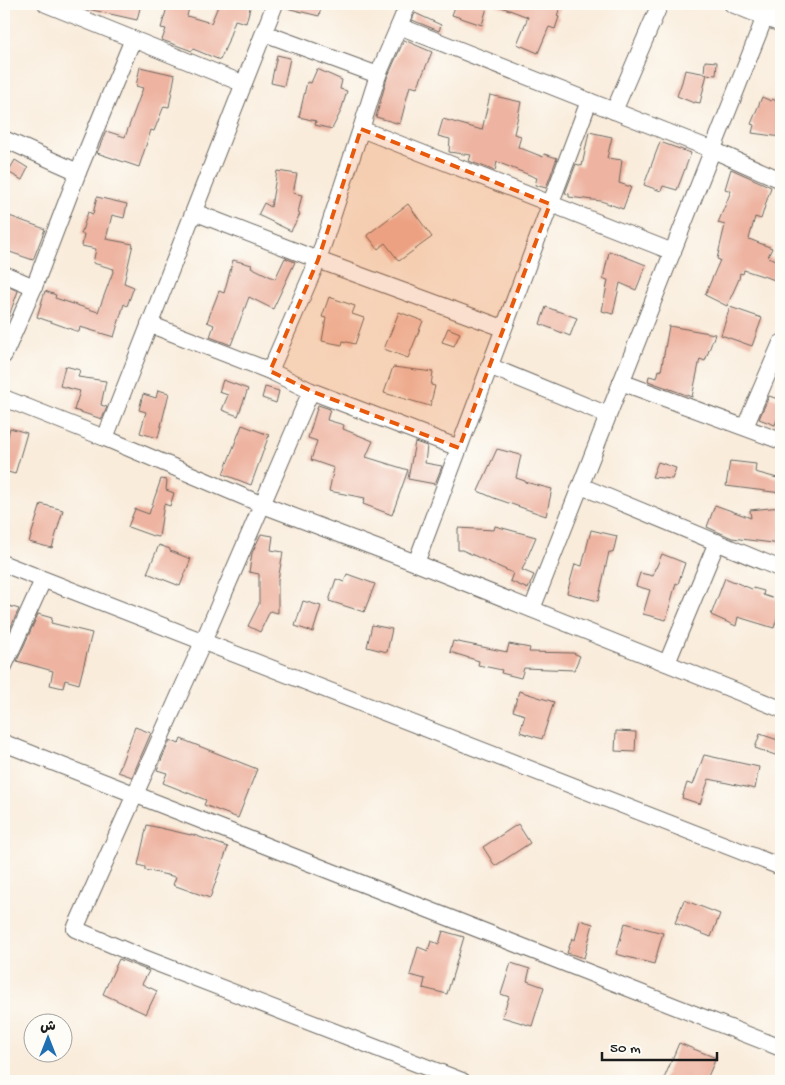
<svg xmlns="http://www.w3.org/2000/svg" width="785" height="1085" font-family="'Gochi Hand','Playpen Sans Arabic',sans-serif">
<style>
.building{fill:#eeb4a1}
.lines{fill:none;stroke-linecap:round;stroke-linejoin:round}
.street-casing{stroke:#69655f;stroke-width:18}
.street{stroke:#fff;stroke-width:16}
.marked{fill:#e8590c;fill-opacity:0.2;stroke:#e8590c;stroke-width:4;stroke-dasharray:10 6;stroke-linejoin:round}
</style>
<rect width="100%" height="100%" fill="#fdfcf7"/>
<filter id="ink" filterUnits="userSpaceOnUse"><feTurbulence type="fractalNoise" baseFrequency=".02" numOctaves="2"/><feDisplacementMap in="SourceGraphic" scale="10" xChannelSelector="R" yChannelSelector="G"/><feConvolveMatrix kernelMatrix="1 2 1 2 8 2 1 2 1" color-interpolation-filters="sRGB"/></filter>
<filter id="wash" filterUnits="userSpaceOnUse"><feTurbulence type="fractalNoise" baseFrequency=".0096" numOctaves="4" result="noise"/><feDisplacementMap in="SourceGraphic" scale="20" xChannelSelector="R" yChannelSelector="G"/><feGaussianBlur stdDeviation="1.12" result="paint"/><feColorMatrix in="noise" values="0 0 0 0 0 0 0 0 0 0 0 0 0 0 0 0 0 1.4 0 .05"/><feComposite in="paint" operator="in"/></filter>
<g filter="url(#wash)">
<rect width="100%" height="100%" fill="#f9ecdb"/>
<g id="blocks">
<g class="building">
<polygon points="89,4 141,4 137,20 88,9"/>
<polygon points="168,4 190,4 187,16 211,23 219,4 251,4 246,23 235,20 227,44 220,60 193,49 192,51 162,40 166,29 161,28"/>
<polygon points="286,4 322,4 319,16 286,8"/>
<polygon points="456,4 488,4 482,25 452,15"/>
<polygon points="496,4 561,4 557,16 559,17 555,29 549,27 538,53 517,44 528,17 496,5"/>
<polygon points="415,13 441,25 439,31 412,20"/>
<polygon points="404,40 432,52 417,88 410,86 400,124 376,117 387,78"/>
<polygon points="277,55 290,58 284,86 271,83"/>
<polygon points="705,61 717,62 716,75 704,74"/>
<polygon points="140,67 175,75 169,107 164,106 154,131 151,130 139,167 97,153 106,131 125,137 143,88 136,86"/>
<polygon points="317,69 342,80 340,89 347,91 341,111 332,129 315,125 316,121 299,117 307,82 311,83"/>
<polygon points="685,70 707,74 700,103 695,102 694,103 677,96 682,82"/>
<polygon points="490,95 521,102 514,134 521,136 518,147 543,157 544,154 557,158 546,188 535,185 537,178 497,162 495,171 469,161 471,155 449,152 450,139 438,136 443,119 482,130"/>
<polygon points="762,97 771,101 772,99 781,103 781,137 752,133 754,125 751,124"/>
<polygon points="589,132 612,137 607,158 622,160 619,183 631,187 623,209 601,201 569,197 569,194 565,193 576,164 582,166"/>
<polygon points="660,142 691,153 677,190 663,186 661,191 644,185"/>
<polygon points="15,160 28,168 22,180 8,172"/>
<polygon points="731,169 771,187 761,219 755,217 749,239 772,248 768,257 781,262 775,280 744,270 743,274 740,273 739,279 727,306 705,295 720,260 717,259 725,225 718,223 731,191 725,189"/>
<polygon points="277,171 297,174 293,193 302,195 298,213 300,214 291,231 258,215 264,203 271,207"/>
<polygon points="97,197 127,204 124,218 112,215 106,239 133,244 124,283 134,287 127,306 124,304 114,337 80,327 79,332 37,317 45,291 56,295 55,298 98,312 114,269 93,263 96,249 82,246 84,234 81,234 88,212 93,214"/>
<polygon points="408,204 432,237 399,261 385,243 378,249 367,235"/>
<polygon points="4,214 45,229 33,260 4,250"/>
<polygon points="609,252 616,253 646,265 636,290 620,283 613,314 602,311 608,280 603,279"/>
<polygon points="285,258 295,262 273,309 249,297 231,345 210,337 214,325 207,322 219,291 224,293 233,260 252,265 251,267 275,279"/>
<polygon points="4,285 18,291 5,327 4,327"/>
<polygon points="329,297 355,306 352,314 364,318 355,344 343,341 342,345 322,341 326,318 322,317"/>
<polygon points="546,307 577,318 570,336 540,324"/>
<polygon points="730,307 762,318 752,346 721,335"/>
<polygon points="399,312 423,321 408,358 384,349"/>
<polygon points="669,326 715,334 705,361 700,359 692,397 648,381 649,376 657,378 659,370 661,371"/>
<polygon points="448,328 460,333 454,346 442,342"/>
<polygon points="65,366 80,370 78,377 106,381 101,405 107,407 102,419 74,410 80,391 60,386"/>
<polygon points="393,367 433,372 431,385 435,386 430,406 384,393"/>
<polygon points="223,380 248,389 238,416 222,410 228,395 219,392"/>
<polygon points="265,387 279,391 276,403 262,398"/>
<polygon points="158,390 169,393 158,438 140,433 146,412 139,410 143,394 156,398"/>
<polygon points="769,396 781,400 781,408 775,425 759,419"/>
<polygon points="318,405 330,409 327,420 344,425 343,429 373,441 366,457 408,470 392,515 363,504 365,498 329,491 334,468 311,460 317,441 308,438"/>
<polygon points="242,425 269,435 251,485 223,474"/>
<polygon points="10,428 27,433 15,474 4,471 4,442 6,443"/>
<polygon points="415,442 427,446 425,463 442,466 435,484 408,479"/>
<polygon points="497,449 521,455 516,478 525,481 525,482 552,489 546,516 494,498 478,491"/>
<polygon points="730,461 756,464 755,472 781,479 781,493 726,486"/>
<polygon points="658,462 676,468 672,479 652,477"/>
<polygon points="161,479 167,480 166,490 174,493 170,506 164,504 159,537 153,536 128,527 135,509 149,514"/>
<polygon points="41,504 63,510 52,548 29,542"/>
<polygon points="715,505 751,518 750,510 781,507 781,544 732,538 707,527"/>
<polygon points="495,526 536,537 522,570 534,575 528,589 510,581 513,573 462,550 458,550 458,528 494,530"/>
<polygon points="591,530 617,536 613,553 609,552 598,601 567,593 575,564 582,566"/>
<polygon points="261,534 273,536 271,550 283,552 278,580 278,613 270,611 260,632 248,626 259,604 259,574 249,572 252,553"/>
<polygon points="159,545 170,549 170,551 191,559 180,586 147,573"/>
<polygon points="662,554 685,563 678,584 676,583 666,620 643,614 650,590 636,586 640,573 653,576 655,568 656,568"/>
<polygon points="347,574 375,584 364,612 329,601 336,579 344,582"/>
<polygon points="725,578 752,589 753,588 764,591 763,595 781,601 781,605 774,628 738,617 736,626 711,615"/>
<polygon points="303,601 321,606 313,632 295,626"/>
<polygon points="9,606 19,609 4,642 4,623"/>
<polygon points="38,614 52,618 51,623 92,633 79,684 65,680 63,688 50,685 53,671 17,661"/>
<polygon points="372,625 392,629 387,652 367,647"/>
<polygon points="453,641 507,652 509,644 530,648 529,652 573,653 580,656 574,670 524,668 521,678 501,673 502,670 478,665 479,661 450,652"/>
<polygon points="519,691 554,702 542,739 520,732 525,715 513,711"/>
<polygon points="135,727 151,733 132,777 118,772"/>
<polygon points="616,731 636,732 635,752 615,751"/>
<polygon points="760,734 781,741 781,757 755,748"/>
<polygon points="181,739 257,769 238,818 204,805 206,800 163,783 167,773 157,770 170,740 179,744"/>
<polygon points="704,755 759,767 755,789 709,779 700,804 682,798 687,783 693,785"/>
<polygon points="518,824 530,843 495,866 483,847"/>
<polygon points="147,825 191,835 191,834 228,847 210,898 173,885 176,877 145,870 145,867 138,865"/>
<polygon points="684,900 720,914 711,937 675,923"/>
<polygon points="580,920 593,924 584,958 567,953 572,938 575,940"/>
<polygon points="625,923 663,933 654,964 616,954"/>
<polygon points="443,931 464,937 447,994 423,988 425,979 410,975 418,947 428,951 431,941 439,944"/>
<polygon points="119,959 149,971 142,984 157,991 146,1014 103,994"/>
<polygon points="511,963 530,969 527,981 544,987 532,1026 502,1017 509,997 501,994"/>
<polygon points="679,1043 716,1058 706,1081 663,1081"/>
</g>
</g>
</g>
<g filter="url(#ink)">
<use href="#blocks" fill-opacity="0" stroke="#69655f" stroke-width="1"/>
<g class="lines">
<defs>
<g id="street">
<polyline points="46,4 244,84"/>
<polyline points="732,4 781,24"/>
<polyline points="399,26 713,150 781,180"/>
<polyline points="264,33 378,75"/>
<polyline points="614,111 660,4"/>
<polyline points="361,129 673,252"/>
<polyline points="4,139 78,172"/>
<polyline points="194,212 318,260 503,328"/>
<polyline points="4,274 34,287"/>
<polyline points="149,324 270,371 311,391 459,448"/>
<polyline points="4,355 34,287 78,172 133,39"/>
<polyline points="489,366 608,415"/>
<polyline points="270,371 318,260 361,129 378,75 399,26 408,4"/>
<polyline points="621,382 781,441"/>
<polyline points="311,391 203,642 75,929 136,955 462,1081"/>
<polyline points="4,398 105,438 263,505 416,563 781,709"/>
<polyline points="745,427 781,343"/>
<polyline points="105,438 275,4"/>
<polyline points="581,486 781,569"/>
<polyline points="416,563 589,101"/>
<polyline points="4,564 781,867"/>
<polyline points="532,609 770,4"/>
<polyline points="667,663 717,542"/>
<polyline points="4,666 43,580"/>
<polyline points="4,743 781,1048"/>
</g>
</defs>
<use href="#street" class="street-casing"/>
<use href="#street" class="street"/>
</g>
</g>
<path class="marked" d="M361,129L550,204L459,448L311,391L270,371L318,260Z"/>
<rect width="785" height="1085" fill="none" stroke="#fdfcf7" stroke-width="20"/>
<g transform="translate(48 1038)"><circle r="24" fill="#fdfcf7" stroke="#a3a29f"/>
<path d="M0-4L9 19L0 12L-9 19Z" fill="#1f6fb2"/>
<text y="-8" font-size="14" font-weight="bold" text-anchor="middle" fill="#1c1c1c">ش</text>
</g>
<path d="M602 1052v8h115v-8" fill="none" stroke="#1c1c1c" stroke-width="2.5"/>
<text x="610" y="1052" font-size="15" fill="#1c1c1c" stroke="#fdfcf7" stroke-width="4" paint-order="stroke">50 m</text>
</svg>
